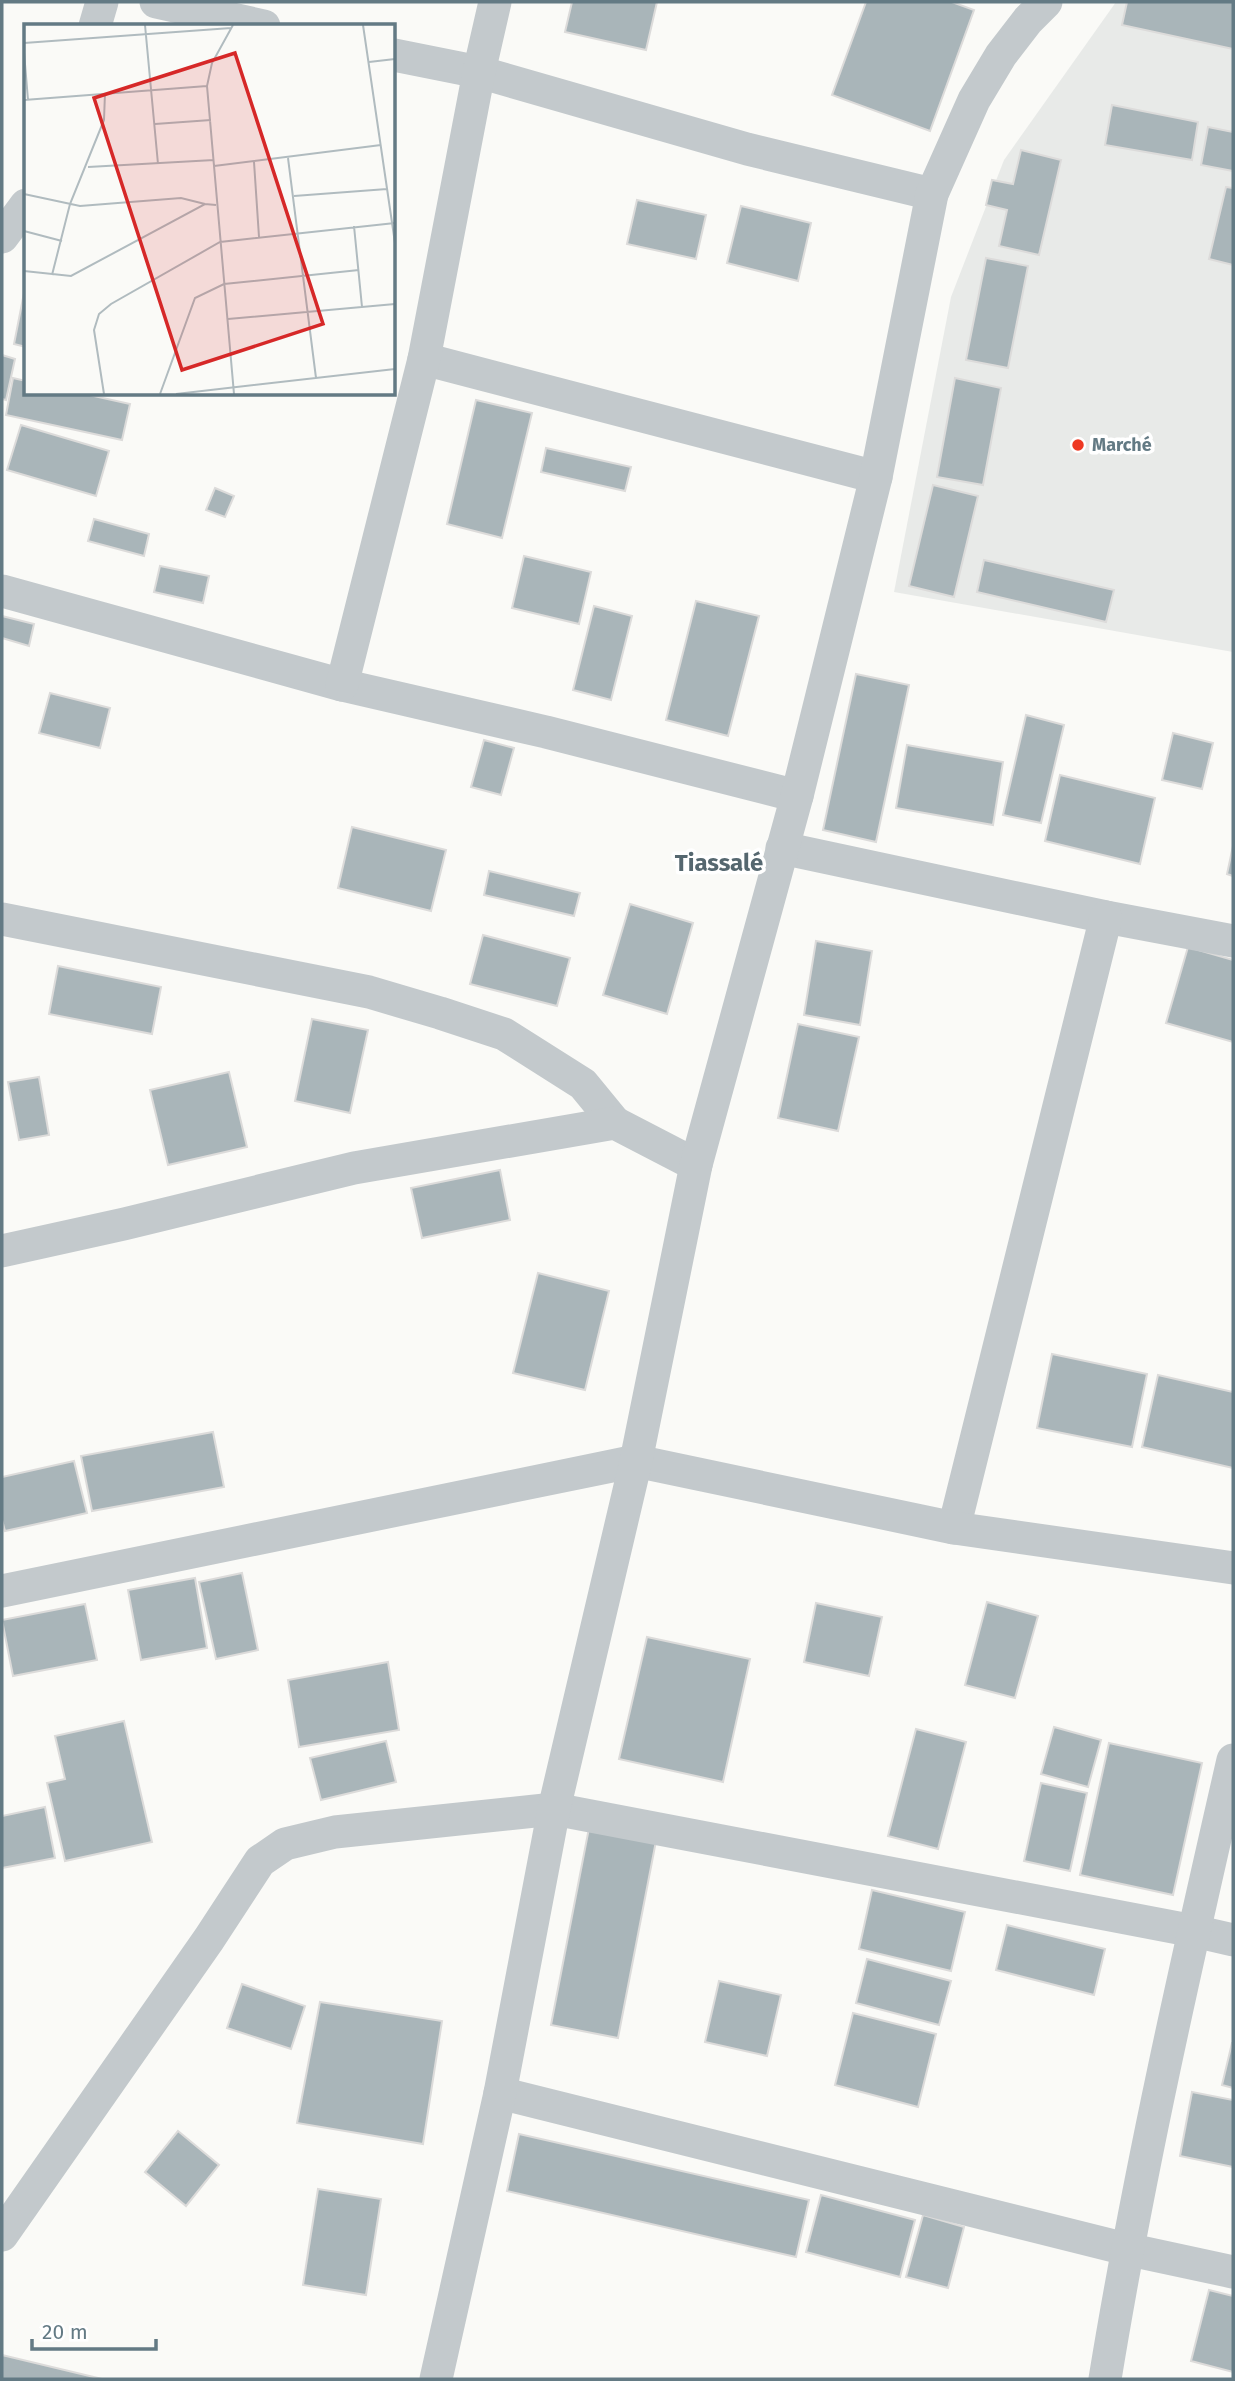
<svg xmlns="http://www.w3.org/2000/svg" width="1235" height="2381" font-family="'Fira Sans',sans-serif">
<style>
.built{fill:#e8eae8}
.building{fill:#a9b5b9;stroke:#dcdbda;stroke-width:2}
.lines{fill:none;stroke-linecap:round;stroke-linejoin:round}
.minor{stroke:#c3c9cc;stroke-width:33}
.poi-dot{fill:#ee3923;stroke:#fff;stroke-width:2.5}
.labels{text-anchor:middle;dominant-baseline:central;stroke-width:7;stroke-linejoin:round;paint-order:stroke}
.poi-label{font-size:18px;font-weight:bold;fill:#637a84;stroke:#fff;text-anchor:start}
.district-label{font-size:24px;font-weight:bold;fill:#55676f;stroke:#fff}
.inset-road{fill:none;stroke:#b0bbbf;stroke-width:2}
.view{fill:#d62828;fill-opacity:0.15;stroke:#d62828;stroke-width:3.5}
.inset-edge{fill:none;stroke:#637a84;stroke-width:3.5}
</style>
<rect width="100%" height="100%" fill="#fafaf7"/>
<polygon class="built" points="1116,2 1233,2 1233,652 894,592 951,297 1004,160"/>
<g class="building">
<polygon points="572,2 657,2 646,50 565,32"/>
<polygon points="866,2 952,2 974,10 930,131 832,95"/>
<polygon points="1127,2 1233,2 1233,49 1122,25"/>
<polygon points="1112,105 1198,122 1192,160 1105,145"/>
<polygon points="1208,127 1233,132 1233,171 1201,165"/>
<polygon points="1021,150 1061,160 1039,255 999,246 1007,210 986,205 992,180 1013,184"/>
<polygon points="1226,187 1233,188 1233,265 1209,259"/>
<polygon points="637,200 706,215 696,259 627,244"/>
<polygon points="741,206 811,223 798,281 727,263"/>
<polygon points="986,258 1028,266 1008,368 966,360"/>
<polygon points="24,293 26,294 26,347 14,344"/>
<polygon points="2,355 15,359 6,400 2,399"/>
<polygon points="13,378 26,381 26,394 85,394 130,404 122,440 6,415"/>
<polygon points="955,378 1001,388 983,485 937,477"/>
<polygon points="476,400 532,413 502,538 447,524"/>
<polygon points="21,425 109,451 96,496 7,470"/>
<polygon points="546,448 631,467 625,491 541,472"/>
<polygon points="933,485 978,496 954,597 909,586"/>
<polygon points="215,488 234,496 225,517 206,510"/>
<polygon points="94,519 149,534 144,556 88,541"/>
<polygon points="524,556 591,572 579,624 512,608"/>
<polygon points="984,560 1114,590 1106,622 977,592"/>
<polygon points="160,566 209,576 203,603 154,592"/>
<polygon points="696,601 759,616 728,736 666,720"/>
<polygon points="594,606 632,616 611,700 573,690"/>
<polygon points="2,616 34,624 29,646 2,638"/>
<polygon points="856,674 909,685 876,842 823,830"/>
<polygon points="50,693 110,708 100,748 39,733"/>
<polygon points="1026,715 1064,725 1041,823 1003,815"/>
<polygon points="1173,733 1213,743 1202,789 1162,780"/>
<polygon points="484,740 514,748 501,795 471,787"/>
<polygon points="907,745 1003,762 993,825 896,808"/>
<polygon points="1060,775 1155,798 1140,864 1045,841"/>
<polygon points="352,827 446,850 431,911 338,888"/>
<polygon points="1233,846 1233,876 1227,874"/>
<polygon points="489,871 580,893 574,916 484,895"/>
<polygon points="630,904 693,923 667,1014 603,995"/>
<polygon points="483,935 570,958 557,1006 470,984"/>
<polygon points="816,941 872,951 860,1025 804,1015"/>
<polygon points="1188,947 1233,960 1233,1042 1166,1023"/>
<polygon points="58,966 161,987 152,1034 49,1014"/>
<polygon points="312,1019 368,1030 350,1113 295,1101"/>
<polygon points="798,1024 859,1037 838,1131 778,1118"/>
<polygon points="229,1072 247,1147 168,1165 150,1090"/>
<polygon points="39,1077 49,1135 19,1140 8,1082"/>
<polygon points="500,1170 510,1220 422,1238 411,1188"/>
<polygon points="538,1273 609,1291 585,1390 513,1373"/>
<polygon points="1052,1354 1147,1374 1132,1447 1037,1428"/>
<polygon points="1158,1375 1233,1392 1233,1468 1142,1447"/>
<polygon points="213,1432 224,1487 92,1511 81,1456"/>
<polygon points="74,1461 87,1513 5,1531 2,1520 2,1477"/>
<polygon points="242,1573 258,1650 216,1659 199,1582"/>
<polygon points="195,1578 207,1648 141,1660 128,1590"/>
<polygon points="987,1602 1038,1616 1015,1698 965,1685"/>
<polygon points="816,1603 882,1617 869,1676 804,1662"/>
<polygon points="85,1604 97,1660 13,1676 2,1620"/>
<polygon points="647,1637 750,1659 723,1782 619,1759"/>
<polygon points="388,1662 399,1730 299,1747 288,1680"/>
<polygon points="124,1721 152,1842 65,1861 47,1783 65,1779 55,1736"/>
<polygon points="1054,1727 1101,1740 1088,1787 1041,1774"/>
<polygon points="916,1729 966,1742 938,1849 888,1836"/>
<polygon points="386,1741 396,1782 321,1800 310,1758"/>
<polygon points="1109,1743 1202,1763 1173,1895 1080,1875"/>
<polygon points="1041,1783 1087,1793 1070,1871 1024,1861"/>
<polygon points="45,1807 55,1858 2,1868 2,1816"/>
<polygon points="589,1828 656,1841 618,2038 551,2025"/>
<polygon points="872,1890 965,1912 951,1971 859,1949"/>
<polygon points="1007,1925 1105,1949 1094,1995 996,1970"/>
<polygon points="867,1959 951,1981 939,2025 856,2003"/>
<polygon points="719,1981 781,1995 767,2056 705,2042"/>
<polygon points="242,1984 305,2006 291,2049 227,2028"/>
<polygon points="320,2002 442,2021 423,2144 297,2123"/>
<polygon points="853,2013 936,2034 918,2107 835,2085"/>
<polygon points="1232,2043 1233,2043 1233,2088 1222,2085"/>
<polygon points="1192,2092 1233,2100 1233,2167 1180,2156"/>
<polygon points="178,2131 219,2165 186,2206 145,2172"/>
<polygon points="519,2134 809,2200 796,2257 507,2191"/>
<polygon points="318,2189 381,2199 366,2295 303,2285"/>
<polygon points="821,2195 915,2220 900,2277 806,2252"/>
<polygon points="923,2215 964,2227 948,2288 906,2277"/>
<polygon points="1209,2290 1233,2296 1233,2372 1191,2361"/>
<polygon points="2,2355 102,2379 2,2379"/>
</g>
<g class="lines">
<g class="minor">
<polyline points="156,2 264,26"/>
<polyline points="95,26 102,2"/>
<polyline points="394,55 479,72 747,149 932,194"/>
<polyline points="2,237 26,205"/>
<polyline points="424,359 876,477"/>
<polyline points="2,591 342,685 546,732 797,796"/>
<polyline points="342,685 424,359 479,72 495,2"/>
<polyline points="782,848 1106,917 1233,941"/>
<polyline points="2,919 369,992 440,1013 504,1034 583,1084 615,1123"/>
<polyline points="2,1251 124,1224 354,1168 615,1123 696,1165"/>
<polyline points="954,1528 1106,917"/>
<polyline points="2,1591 636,1461 954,1528 1233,1568"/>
<polyline points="500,2093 1126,2249 1233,2272"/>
<polyline points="2,2235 209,1939 260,1861 285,1844 335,1832 554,1809 1194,1931 1233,1940"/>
<polyline points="436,2379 500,2093 554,1809 636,1461 696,1165 797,796 876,477 932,194 974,100 1001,55 1028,20 1046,2"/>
<path d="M1105,2379C1139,2171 1186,1965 1233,1760"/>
</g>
</g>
<circle class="poi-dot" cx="1078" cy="445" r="7"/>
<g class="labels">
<g class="poi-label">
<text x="1092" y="445">Marché</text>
</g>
<g class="district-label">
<text x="719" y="863">Tiassalé</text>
</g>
</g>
<g transform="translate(24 24)">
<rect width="371" height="371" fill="#fafaf7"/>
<path class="inset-road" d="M121,1L134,140M209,1L188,39L183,62L210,370M339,1L371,219M0,19L207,4M0,28L4,76M345,38L371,35M0,76L183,62M131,100L187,96M264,134L292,354M230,138L235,213M190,142L357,121M64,143L190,136M0,170L56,182L157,174L181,180M270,172L363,165M330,202L338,283M0,207L38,217M0,247L47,252L181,180L192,181M28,251L46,180L80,96L81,69M204,295L371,280M80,370L70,306L75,290L87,280L196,218L371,199M136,370L171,274L200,260L335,246M152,370L371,345"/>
<path class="view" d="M211,29L299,300L158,346L70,74Z"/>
<rect width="371" height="371" class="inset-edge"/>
</g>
<rect width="1235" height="2381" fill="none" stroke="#637a84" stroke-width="7"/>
<path d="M32 2339v10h124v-10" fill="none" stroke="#637a84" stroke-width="3.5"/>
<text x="42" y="2339" font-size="21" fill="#637a84" stroke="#ffffff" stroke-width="5" paint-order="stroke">20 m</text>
</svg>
